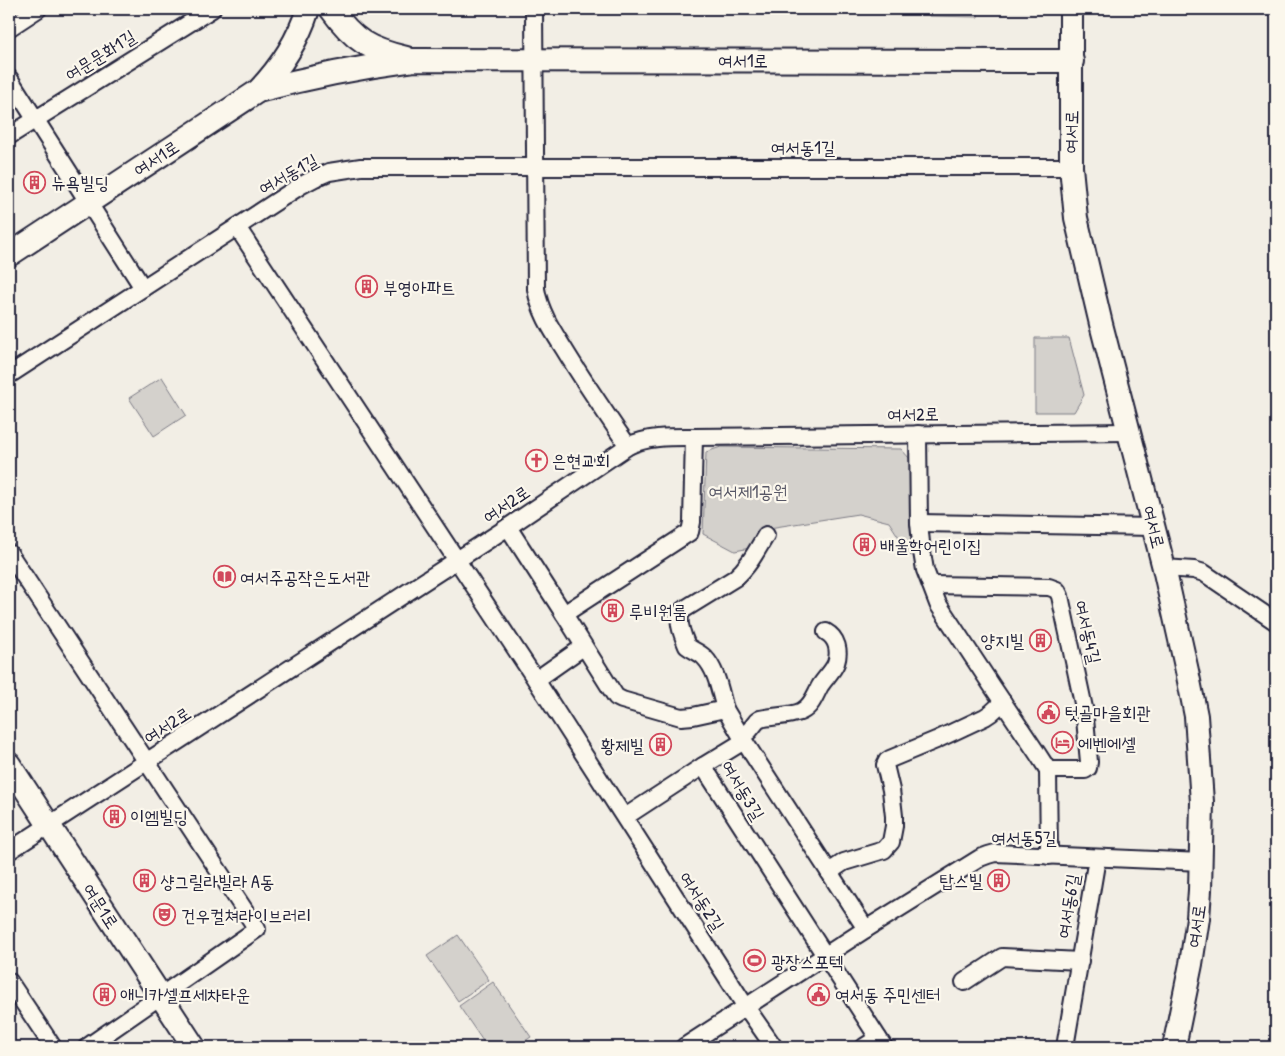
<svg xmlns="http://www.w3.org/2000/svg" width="1285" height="1056" font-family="'Patrick Hand','Poor Story',sans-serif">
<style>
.green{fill:#d4d1cc;stroke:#7b7a84}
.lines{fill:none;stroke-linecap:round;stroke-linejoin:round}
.street-casing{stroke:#22223b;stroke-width:20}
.secondary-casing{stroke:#22223b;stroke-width:26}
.street{stroke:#fbf7ec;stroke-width:16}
.secondary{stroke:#fbf7ec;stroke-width:22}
.labels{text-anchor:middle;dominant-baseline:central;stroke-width:4.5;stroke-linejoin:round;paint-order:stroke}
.street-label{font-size:18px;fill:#22223b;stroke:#fbf7ec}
.poi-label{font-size:18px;fill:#22223b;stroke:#fbf7ec;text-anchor:start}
.park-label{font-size:18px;fill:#575766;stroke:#fbf7ec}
</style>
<rect width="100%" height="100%" fill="#f2eee5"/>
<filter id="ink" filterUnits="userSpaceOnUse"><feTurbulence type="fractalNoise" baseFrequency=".02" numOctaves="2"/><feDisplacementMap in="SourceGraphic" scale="10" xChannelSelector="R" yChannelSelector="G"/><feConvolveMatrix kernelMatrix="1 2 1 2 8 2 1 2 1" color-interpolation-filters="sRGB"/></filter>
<g filter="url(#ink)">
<g class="green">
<polygon points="929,9 978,9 978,17 929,16"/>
<polygon points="1035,338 1069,338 1084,395 1074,412 1035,412"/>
<polygon points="162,377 186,415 154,436 129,398"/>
<polygon points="721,447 901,449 910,459 911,556 889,522 858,514 769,528 750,548 735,551 703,534 706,452"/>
<polygon points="458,935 489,980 458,1001 427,956"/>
<polygon points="493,982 531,1037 516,1047 487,1047 459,1006"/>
</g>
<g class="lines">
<defs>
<g id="street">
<path d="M534,9L536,289C540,312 552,330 564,349C584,382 606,414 628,446"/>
<polyline points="9,28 38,9"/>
<polyline points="9,78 143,288"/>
<polyline points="9,136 212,9"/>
<polyline points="237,227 536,680 746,1007 774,1047"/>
<polyline points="9,375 300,186 315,178 329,172 361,167 1071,167"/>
<polyline points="918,434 919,523 922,552 925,570 938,604 992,686 1037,753 1048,770 1049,856"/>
<polyline points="694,437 692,522 690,532 564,614 616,697 622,700 681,717 693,716 725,709 744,741 703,766 884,1047"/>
<polyline points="919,523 1154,527"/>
<polyline points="508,527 564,614"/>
<polyline points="9,553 257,929 87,1047"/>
<polyline points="1164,568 1194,570 1204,573 1276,622"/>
<polyline points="931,585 1049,587 1057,590 1060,596 1084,708 1089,762 1088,768 1085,770 1048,770"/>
<polyline points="536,680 583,647"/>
<path d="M725,709C720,692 717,670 704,657C699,652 692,650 687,646C683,636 675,619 683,610L735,578C749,566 757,550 766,535"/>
<path d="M741,737L749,731L757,721L760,719C771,716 794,716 802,711C812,706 815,695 820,686C825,678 833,671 836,663C840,651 837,638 826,632"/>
<polyline points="744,741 866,929"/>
<polyline points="625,817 703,766"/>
<path d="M9,851L508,527L628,446C649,436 672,437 694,437L1129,432"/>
<polyline points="829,872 844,862 884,850 891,842 894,826 894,816 891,790 885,765 887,761 890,759 936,740 985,717 991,713 1003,702"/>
<polyline points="9,981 53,1047"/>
<polyline points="964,982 1002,957 1080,961"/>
<polyline points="684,1047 866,929 980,858 988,855 995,853 1202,862"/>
<polyline points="864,1047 878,1038"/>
<polyline points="1065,1047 1097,858"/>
</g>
<g id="secondary">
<path d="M331,9C354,41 368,49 406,58"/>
<polyline points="1071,9 1071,167 1076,218 1101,324 1164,568 1187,671 1196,716 1202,802 1200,890 1198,918 1191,964 1174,1047"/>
<path d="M258,91C309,77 361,67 414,60L1072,61"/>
<path d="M9,255L258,91C281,67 298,41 308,9"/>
<polyline points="9,764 194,1047"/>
</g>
</defs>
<use href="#street" class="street-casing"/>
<use href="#secondary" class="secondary-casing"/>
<use href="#street" class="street"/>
<use href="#secondary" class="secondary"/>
</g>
</g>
<defs>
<symbol id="building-ring" viewBox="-11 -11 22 22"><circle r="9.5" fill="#fbf7ec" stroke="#d1495b" stroke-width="1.5"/><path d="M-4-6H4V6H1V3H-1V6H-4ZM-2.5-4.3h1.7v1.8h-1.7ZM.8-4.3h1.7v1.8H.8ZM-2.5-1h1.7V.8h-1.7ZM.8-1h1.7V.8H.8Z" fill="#d1495b"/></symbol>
<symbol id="church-ring" viewBox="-11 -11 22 22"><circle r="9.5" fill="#fbf7ec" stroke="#d1495b" stroke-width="1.5"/><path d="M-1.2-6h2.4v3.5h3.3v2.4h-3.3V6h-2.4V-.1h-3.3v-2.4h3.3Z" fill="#d1495b"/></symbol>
<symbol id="library-ring" viewBox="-11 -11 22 22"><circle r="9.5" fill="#fbf7ec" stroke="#d1495b" stroke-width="1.5"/><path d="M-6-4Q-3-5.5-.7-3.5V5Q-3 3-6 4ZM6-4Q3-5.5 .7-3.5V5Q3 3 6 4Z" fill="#d1495b"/></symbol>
<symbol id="civic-ring" viewBox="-11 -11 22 22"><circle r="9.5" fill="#fbf7ec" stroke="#d1495b" stroke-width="1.5"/><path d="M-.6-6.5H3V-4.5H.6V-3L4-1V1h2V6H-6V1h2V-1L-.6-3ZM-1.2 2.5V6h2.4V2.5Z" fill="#d1495b"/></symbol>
<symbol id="hotel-ring" viewBox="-11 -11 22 22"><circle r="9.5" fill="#fbf7ec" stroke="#d1495b" stroke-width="1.5"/><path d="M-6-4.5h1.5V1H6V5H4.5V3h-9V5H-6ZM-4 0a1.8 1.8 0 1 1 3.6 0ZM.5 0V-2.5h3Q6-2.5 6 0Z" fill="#d1495b"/></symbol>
<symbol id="theatre-ring" viewBox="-11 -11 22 22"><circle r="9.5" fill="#fbf7ec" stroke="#d1495b" stroke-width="1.5"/><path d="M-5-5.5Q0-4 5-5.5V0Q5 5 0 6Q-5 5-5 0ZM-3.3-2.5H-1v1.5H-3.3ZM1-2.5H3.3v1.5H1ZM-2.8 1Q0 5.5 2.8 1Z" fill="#d1495b"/></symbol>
<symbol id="stadium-ring" viewBox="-11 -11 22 22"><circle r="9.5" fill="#fbf7ec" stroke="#d1495b" stroke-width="1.5"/><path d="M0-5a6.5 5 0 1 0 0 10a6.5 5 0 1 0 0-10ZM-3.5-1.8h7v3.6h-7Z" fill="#d1495b"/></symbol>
</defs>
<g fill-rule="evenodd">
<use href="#building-ring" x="22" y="170" width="25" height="25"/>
<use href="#building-ring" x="354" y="274" width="25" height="25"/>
<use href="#church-ring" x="524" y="448" width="25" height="25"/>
<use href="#building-ring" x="852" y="532" width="25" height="25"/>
<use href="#library-ring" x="212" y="564" width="25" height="25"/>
<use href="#building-ring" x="600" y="598" width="25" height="25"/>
<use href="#building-ring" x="1028" y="628" width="25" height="25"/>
<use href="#civic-ring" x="1036" y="700" width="25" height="25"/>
<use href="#hotel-ring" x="1050" y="730" width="25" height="25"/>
<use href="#building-ring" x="648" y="732" width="25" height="25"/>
<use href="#building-ring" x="102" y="804" width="25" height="25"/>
<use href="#building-ring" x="986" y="868" width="25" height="25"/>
<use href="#building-ring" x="132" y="868" width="25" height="25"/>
<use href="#theatre-ring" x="152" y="902" width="25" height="25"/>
<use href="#stadium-ring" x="742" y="948" width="25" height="25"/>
<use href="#building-ring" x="92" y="982" width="25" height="25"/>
<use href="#civic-ring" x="806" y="982" width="25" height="25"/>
</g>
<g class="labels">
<g class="street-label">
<text transform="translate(100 55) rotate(-32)">여문문화1길</text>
<text x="743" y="60">여서1로</text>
<text transform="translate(1071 132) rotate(-89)">여서로</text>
<text x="803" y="147">여서동1길</text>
<text transform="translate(156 158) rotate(-33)">여서1로</text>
<text transform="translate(288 174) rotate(-29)">여서동1길</text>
<text transform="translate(913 414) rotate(-1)">여서2로</text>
<text transform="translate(506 504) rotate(-34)">여서2로</text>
<text transform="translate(1154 527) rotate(76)">여서로</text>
<text transform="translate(1088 632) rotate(77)">여서동4길</text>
<text transform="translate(167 725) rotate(-33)">여서2로</text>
<text transform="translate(743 790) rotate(59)">여서동3길</text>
<text x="1024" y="837">여서동5길</text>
<text transform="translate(702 901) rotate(57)">여서동2길</text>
<text transform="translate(101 906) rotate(57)">여문1로</text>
<text transform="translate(1068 906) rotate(-81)">여서동6길</text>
<text transform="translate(1196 926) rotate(-82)">여서로</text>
</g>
<g class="poi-label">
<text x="51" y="182">뉴욕빌딩</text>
<text x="383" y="287">부영아파트</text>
<text x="552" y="460">은현교회</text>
<text x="880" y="545">배울학어린이집</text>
<text x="240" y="577">여서주공작은도서관</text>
<text x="629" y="611">루비원룸</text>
<text x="1024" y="640" text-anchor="end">양지빌</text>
<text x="1064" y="712">텃골마을회관</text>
<text x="1078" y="743">에벤에셀</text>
<text x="644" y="745" text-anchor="end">황제빌</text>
<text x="130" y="816">이엠빌딩</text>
<text x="983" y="880" text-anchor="end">탑스빌</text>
<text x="160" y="881">샹그릴라빌라 A동</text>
<text x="181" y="915">건우컬쳐라이브러리</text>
<text x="771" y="961">광장스포텍</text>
<text x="120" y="994">애니카셀프세차타운</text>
<text x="835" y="994">여서동 주민센터</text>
</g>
<g class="park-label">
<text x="748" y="491">여서제1공원</text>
</g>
</g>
<rect width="1285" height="1056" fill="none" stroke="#fbf7ec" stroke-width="30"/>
<rect x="15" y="15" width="1255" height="1026" fill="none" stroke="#22223b" stroke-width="2" filter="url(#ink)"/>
</svg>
